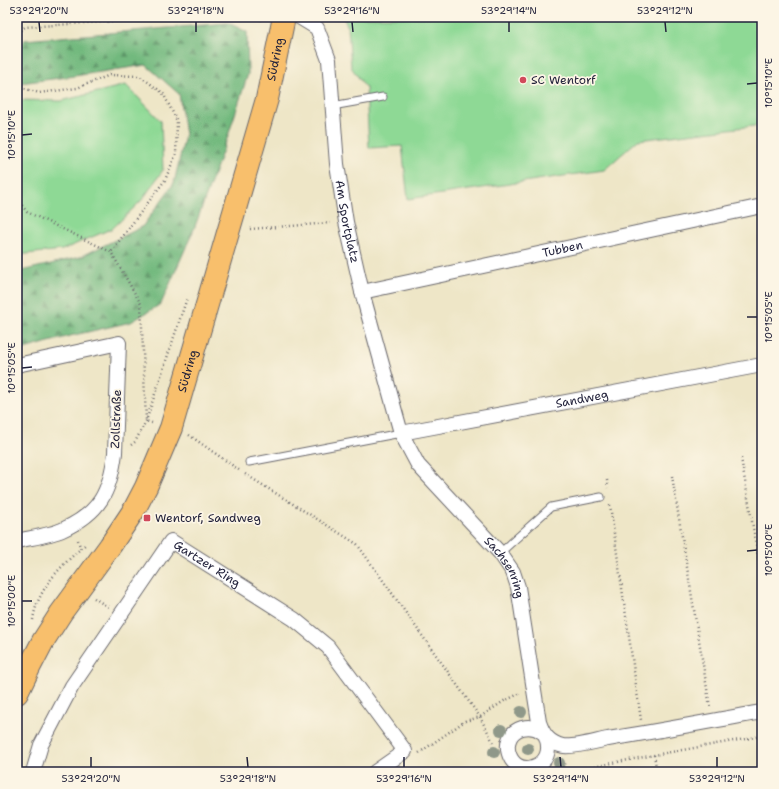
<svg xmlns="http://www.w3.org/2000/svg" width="779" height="789" font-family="'Shantell Sans',sans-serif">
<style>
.green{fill:#8ed995;stroke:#587e68}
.forest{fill:url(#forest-firs);stroke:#4a6e5c}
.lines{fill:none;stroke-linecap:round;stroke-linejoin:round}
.lane-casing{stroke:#69676c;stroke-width:9}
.street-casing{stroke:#69676c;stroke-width:16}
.primary-casing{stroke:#69676c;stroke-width:24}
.path{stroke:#69676c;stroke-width:2.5;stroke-dasharray:1 3;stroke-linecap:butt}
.lane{stroke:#fff;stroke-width:7}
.street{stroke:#fff;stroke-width:14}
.primary{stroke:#f8bf6c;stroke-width:22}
.tree{fill:#8f9889}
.ticks{fill:none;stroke:#22223b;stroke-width:1.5}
.poi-dot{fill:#d1495b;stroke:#fcf5e5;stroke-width:1.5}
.labels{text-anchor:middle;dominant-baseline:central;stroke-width:3.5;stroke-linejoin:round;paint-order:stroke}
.street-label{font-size:12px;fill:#22223b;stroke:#fcf5e5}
.poi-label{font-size:12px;fill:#22223b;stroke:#fcf5e5;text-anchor:start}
.neatline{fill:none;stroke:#22223b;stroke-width:1.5}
.ticks-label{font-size:10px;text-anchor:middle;fill:#22223b}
</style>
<defs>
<pattern id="forest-firs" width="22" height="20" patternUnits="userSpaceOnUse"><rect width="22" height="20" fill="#72b97e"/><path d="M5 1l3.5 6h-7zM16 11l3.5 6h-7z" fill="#5d9668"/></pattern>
</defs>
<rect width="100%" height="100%" fill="#fcf5e5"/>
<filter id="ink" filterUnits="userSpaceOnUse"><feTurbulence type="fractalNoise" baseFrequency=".025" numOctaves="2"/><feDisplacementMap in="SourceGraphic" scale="8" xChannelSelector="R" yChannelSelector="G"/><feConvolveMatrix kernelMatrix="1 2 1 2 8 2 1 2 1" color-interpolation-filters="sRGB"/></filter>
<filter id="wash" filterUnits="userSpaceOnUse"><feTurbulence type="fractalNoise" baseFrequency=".012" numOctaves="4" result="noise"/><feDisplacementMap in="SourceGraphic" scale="16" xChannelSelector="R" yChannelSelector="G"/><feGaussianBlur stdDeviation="0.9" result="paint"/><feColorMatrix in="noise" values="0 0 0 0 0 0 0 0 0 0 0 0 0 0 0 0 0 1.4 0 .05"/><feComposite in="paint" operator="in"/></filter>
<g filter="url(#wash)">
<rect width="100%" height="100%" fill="#eee6c7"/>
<g class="green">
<polygon points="343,17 762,17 762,125 638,140 604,170 408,199 402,146 369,148 366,88 351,67 348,27"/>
<polygon points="126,85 161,121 163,170 142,200 113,228 62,250 18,255 17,100 61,101"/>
</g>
<polygon class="forest" points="228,23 247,32 248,74 228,136 194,229 161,304 131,322 70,336 17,351 17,272 80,257 142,227 174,183 185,135 179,94 146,65 68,77 20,83 17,80 17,53 24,40"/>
</g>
<g filter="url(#ink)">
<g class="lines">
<defs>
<g id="lane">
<polyline points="332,106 383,97"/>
<polyline points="249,462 401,433"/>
<polyline points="500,553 551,507 601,497"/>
</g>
<g id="street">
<path id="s1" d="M299,17L317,28L329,60L337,164L346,222L362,292L401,433L418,465L500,553L513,572L518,587L539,722C543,734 549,743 563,746C573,748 597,741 608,739C660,731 711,721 762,712"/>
<path id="s2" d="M362,292L762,206"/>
<path d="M17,365L119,343L115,453C110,492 100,513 62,530C51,535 30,538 17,541"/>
<path id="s3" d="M401,433L762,365"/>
<path d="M542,732C536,727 530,726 522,728C497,735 508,775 533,767C547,763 551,750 546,737"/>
<path id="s4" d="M33,772L41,745L72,686L171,541L294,619L328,647L405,751L375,772"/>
</g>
<g id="primary">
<path id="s5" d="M17,693L29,668L43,641L61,613L110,546L134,510L146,487L171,428L267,99L284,17"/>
</g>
</defs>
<use href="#lane" class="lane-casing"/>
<use href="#street" class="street-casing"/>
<use href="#primary" class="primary-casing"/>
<g class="path">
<polyline points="258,17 263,21"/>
<polyline points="17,32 25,27 175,17"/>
<polyline points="17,86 39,93 77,88 110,75 140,76 163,93 177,121 176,154 165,180 111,252"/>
<polyline points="17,199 27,212 111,252 141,304 146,421 152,423"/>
<polyline points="250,229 330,223"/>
<polyline points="189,435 239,470"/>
<polyline points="131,445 135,442 146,421 187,298"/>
<polyline points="741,458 762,579"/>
<polyline points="245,474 357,544 480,717 493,742"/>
<polyline points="672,476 710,707"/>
<polyline points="607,480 608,488"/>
<polyline points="610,505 641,720"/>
<polyline points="78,540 81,550"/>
<polyline points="94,598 108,607"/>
<path d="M33,620C37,588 63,564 86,544"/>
<polyline points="419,753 465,721 480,717 504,701 521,693"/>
<polyline points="654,755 657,772"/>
<polyline points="563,772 566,761"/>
<polyline points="567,772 654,755 762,736"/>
</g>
<use href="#lane" class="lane"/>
<use href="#street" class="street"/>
<use href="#primary" class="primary"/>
</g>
<g class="tree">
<circle cx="521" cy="712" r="6"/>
<circle cx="501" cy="730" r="6"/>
<circle cx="528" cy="749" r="6"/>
<circle cx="494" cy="752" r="6"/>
<circle cx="559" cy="763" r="6"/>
</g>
</g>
<path class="ticks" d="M39,22L40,32M196,22V32M352,22L353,32M509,22V32M665,22L666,32M747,84L757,83M22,135L32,134M747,317H757M22,368L32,367M747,551L757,550M22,601H32M91,757V767M247,757L248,767M404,757V767M560,757L561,767M717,757V767"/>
<g class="poi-dot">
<circle cx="523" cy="80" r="4"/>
<rect x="143" y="514" width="8" height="8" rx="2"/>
</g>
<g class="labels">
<g class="street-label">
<text stroke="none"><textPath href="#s5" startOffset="691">Südring</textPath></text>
<text stroke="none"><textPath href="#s1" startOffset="218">Am Sportplatz</textPath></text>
<text stroke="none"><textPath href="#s2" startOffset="205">Tubben</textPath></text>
<text stroke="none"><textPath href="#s5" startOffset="367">Südring</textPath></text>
<text stroke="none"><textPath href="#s3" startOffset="184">Sandweg</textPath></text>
<text transform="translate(116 419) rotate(-88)">Zollstraße</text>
<text stroke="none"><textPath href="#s4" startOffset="313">Gartzer Ring</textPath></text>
<text stroke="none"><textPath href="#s1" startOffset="608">Sachsenring</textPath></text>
</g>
<g class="poi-label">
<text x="531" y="80">SC Wentorf</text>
<text x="155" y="518">Wentorf, Sandweg</text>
</g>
</g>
<rect width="779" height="789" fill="none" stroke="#fcf5e5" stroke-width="44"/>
<rect x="22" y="22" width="735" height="745" class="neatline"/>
<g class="ticks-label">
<text x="39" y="14">53°29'20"N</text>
<text x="196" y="14">53°29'18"N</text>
<text x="352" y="14">53°29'16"N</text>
<text x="509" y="14">53°29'14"N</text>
<text x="665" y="14">53°29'12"N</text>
<text transform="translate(768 83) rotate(-90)" y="4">10°15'10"E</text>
<text transform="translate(11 135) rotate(-90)" y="4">10°15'10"E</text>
<text transform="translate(768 317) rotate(-90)" y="4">10°15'05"E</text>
<text transform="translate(11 368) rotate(-90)" y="4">10°15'05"E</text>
<text transform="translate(768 550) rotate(-90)" y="4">10°15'00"E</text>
<text transform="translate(11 601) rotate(-90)" y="4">10°15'00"E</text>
<text x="91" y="782">53°29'20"N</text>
<text x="248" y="782">53°29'18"N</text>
<text x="404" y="782">53°29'16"N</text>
<text x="561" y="782">53°29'14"N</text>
<text x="717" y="782">53°29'12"N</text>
</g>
</svg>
